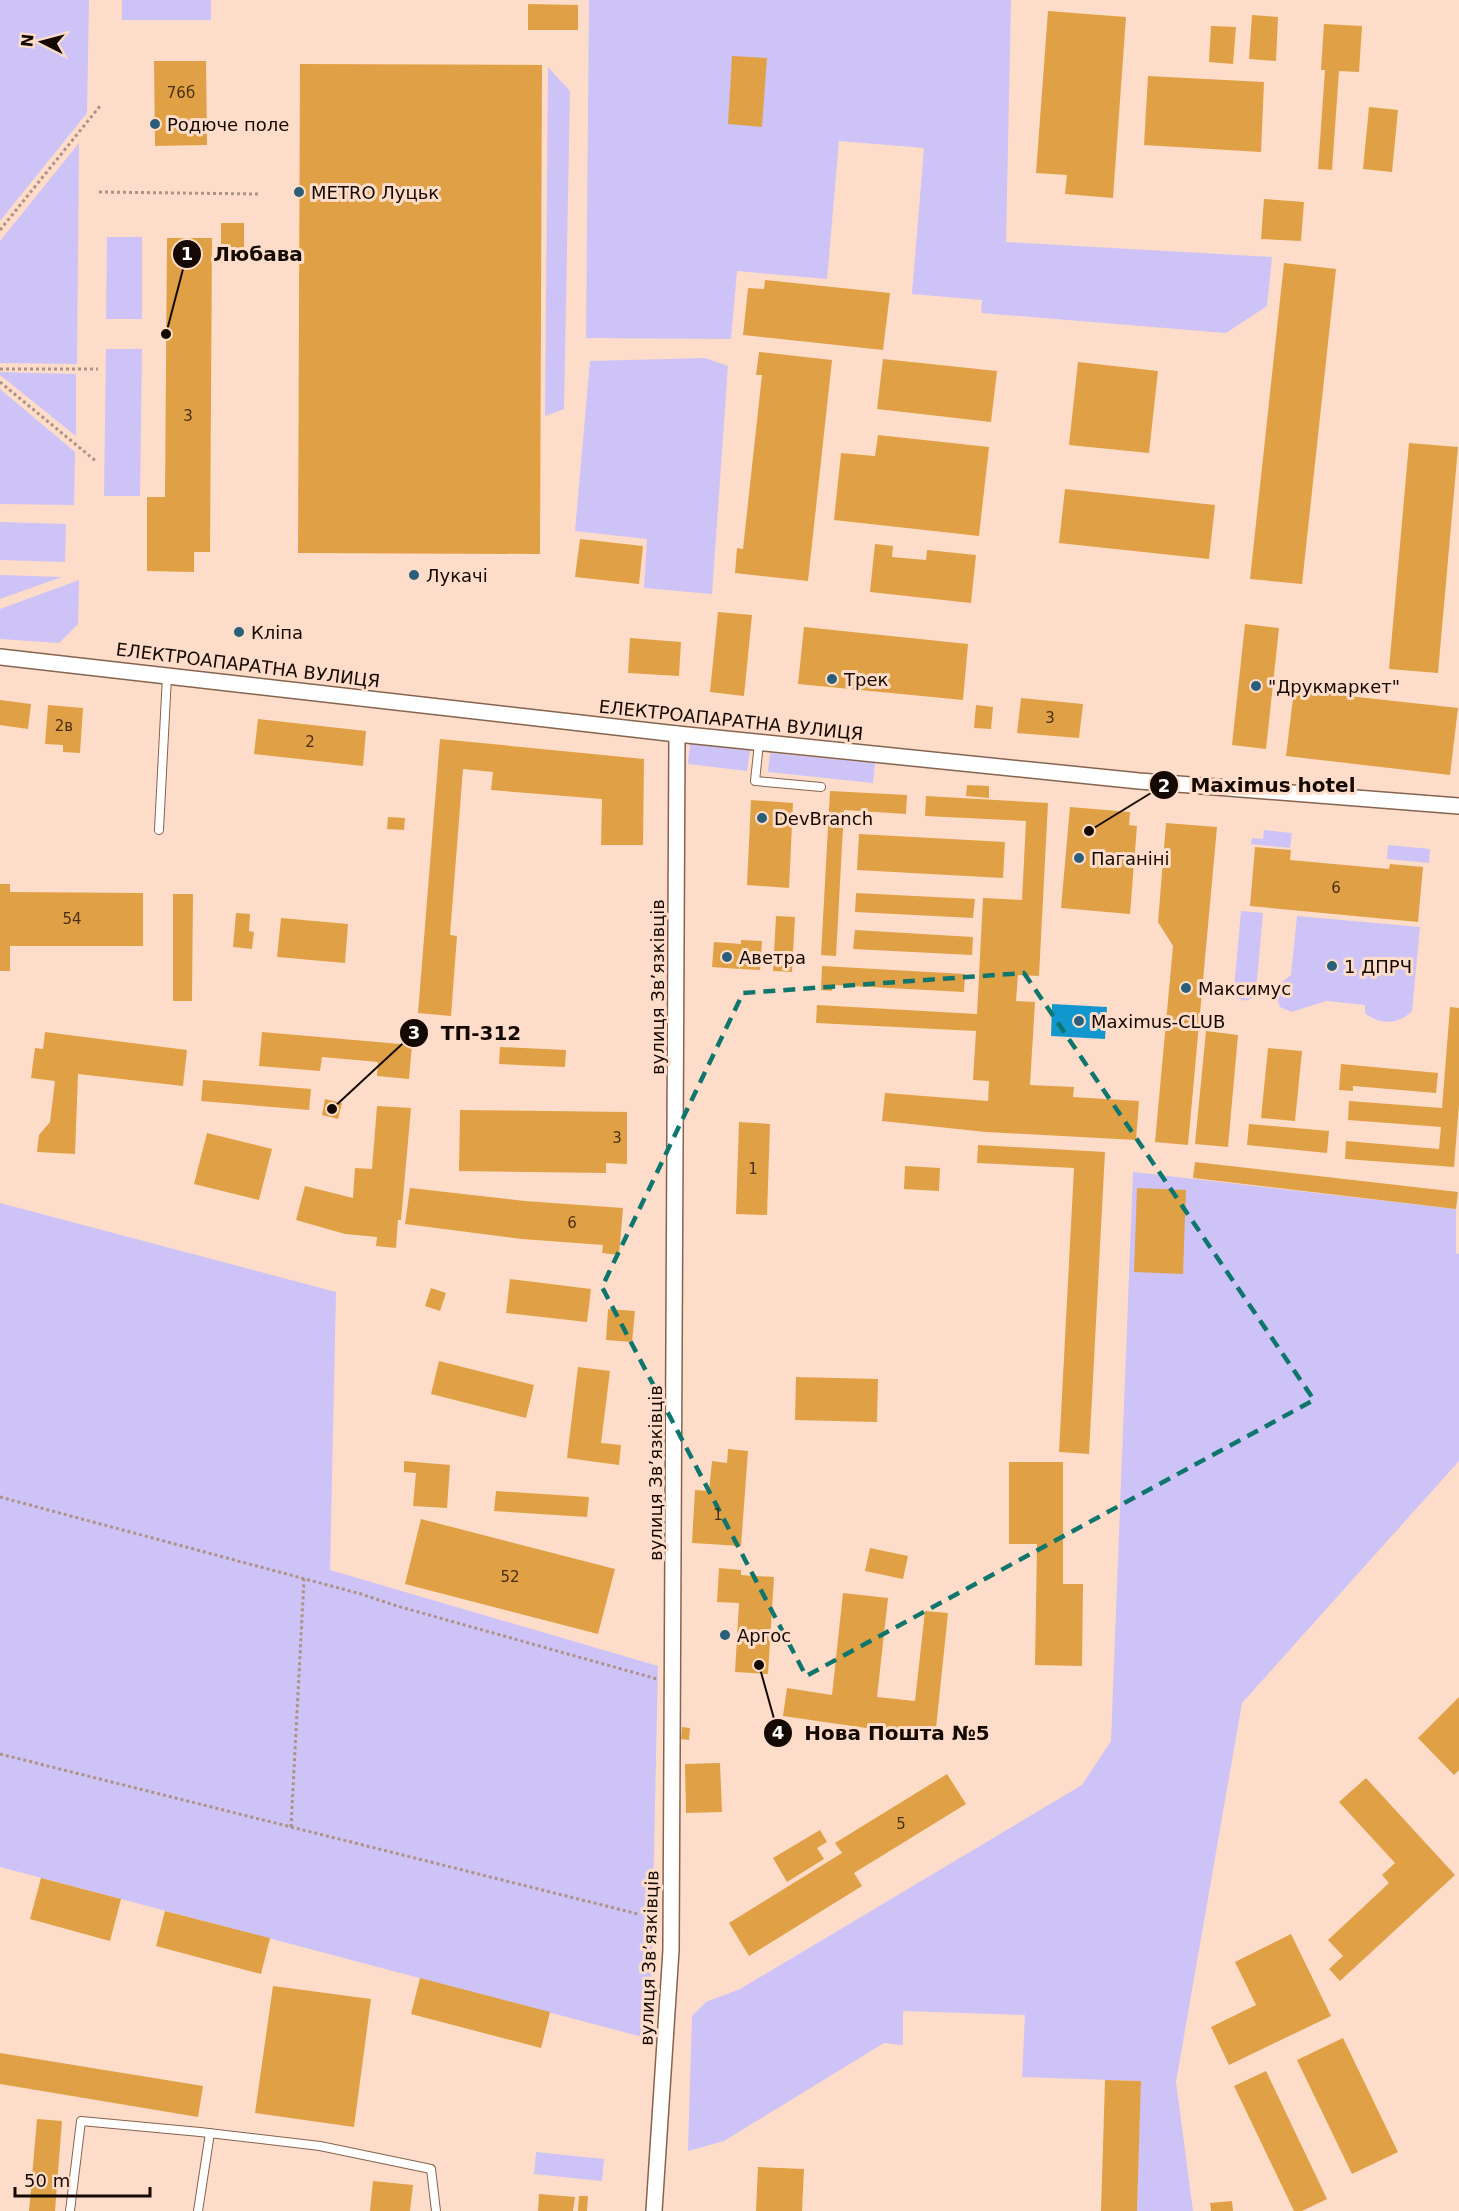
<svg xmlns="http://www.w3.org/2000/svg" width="1459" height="2211" font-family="'DejaVu Sans',sans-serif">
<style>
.green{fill:#cdc3f7}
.water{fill:#1197ce}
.building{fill:#e0a146}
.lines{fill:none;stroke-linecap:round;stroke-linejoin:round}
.service-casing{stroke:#86634d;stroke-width:10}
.minor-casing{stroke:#86634d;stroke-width:18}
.path{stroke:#ad9384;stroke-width:3;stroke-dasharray:3 3;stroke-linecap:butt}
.service{stroke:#fff;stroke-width:8}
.minor{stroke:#fff;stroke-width:15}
.marked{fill:none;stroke:#0f766e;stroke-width:4.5;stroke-dasharray:12 8;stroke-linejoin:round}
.poi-dot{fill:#295f7a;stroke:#fdddc9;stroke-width:2}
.labels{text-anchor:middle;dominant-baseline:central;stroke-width:6;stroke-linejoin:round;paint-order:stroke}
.number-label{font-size:15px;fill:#482f14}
.poi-label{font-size:18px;fill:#150903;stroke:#fdddc9;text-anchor:start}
.street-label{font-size:18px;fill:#150903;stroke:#fdddc9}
.leader{fill:none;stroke:#150903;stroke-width:2}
.callout-dot{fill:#150903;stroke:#fdddc9;stroke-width:2}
.mark-label{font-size:18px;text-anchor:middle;font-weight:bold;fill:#fff}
.callout-label{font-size:20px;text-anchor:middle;font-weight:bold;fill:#150903;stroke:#fdddc9;stroke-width:6;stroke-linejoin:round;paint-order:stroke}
</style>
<rect width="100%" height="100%" fill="#fdddc9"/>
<g class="green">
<polygon points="0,0 89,0 87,113 0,221"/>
<rect x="122" y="0" width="89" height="20"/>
<polygon points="589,0 1011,0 1006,242 1272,257 1267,306 1226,333 981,313 982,300 912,294 924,148 839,141 827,279 737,271 731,339 586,338"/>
<polygon points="548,67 570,91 564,409 545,416"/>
<polygon points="79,143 77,364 0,363 0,241"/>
<polygon points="107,237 142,237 142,319 106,319"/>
<polygon points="106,349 142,349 140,496 104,496"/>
<polygon points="705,358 728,366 712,594 644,588 647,539 575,531 590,361"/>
<polygon points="0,372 76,374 76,436 0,375"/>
<polygon points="0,389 75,452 74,505 0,504"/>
<polygon points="0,522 66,524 65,562 0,560"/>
<polygon points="0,575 62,577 0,599"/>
<polygon points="79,580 78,624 59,643 0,639 0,609"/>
<polygon points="690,744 750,750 747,771 688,764"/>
<polygon points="770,753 875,763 873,783 768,772"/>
<polygon points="1264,830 1292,833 1290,848 1251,844 1252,838 1263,839"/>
<polygon points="1388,845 1430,849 1429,863 1387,859"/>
<path d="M1241,911L1263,913L1256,991C1253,1000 1246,1003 1237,998L1234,989Z"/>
<path d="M1297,916L1420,927L1412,1011C1399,1025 1379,1025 1365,1013V1005L1326,1001L1292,1012L1280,1007L1276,995L1281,983L1291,975Z"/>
<polygon points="1133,1172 1456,1209 1456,1253 1459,1254 1459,1461 1242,1703 1176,2082 1193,2211 1137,2211 1141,2081 1022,2077 1025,2015 903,2011 903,2045 884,2043 724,2141 688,2151 692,2016 706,2002 740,1989 1082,1785 1111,1741"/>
<polygon points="0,1203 336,1292 330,1570 658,1666 650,2039 0,1867"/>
<polygon points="536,2152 604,2159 602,2181 534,2174"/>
</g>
<polygon class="water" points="1052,1004 1107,1007 1105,1039 1051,1036"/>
<g class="building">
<polygon points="528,4 578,5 578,30 528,30"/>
<polygon points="1048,11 1126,17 1113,198 1065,194 1067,175 1036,173"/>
<polygon points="1252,15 1278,17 1276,61 1249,59"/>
<polygon points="1324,24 1362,26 1359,72 1339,71 1332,170 1318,169 1325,70 1321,70"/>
<polygon points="1211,26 1236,27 1233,64 1209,62"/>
<polygon points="732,56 767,58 762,127 728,124"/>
<polygon points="154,61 206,61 207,145 155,146"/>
<polygon points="300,64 542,65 540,554 298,553"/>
<polygon points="1148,76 1264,82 1261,152 1144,145"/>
<polygon points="1369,107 1398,110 1392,172 1363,169"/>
<polygon points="1264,199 1304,202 1301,241 1261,239"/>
<rect x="221" y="223" width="23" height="40"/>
<polygon points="167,238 212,238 210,552 194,552 194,572 147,571 147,497 165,497"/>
<polygon points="1284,263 1336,269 1302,584 1250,579"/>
<polygon points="765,280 890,293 883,350 743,335 748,288 764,289"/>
<polygon points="759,352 832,360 808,581 735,573 737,548 743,549 762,375 756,375"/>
<polygon points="883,359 997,371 991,422 877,409"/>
<polygon points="1078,362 1158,371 1149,453 1069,445"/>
<polygon points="878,435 989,447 979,536 834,520 841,453 875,456"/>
<polygon points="1409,443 1458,447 1438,673 1389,669"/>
<polygon points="1065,489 1215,505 1209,559 1059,543"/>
<polygon points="580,539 643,546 639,584 575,577"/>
<polygon points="875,544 893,546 892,557 926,560 927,550 976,555 971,603 870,592"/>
<polygon points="718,612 752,615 744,696 710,692"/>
<polygon points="1245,624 1279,628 1266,749 1232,745"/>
<polygon points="804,627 968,644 963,700 798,684"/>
<polygon points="630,638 681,642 679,676 628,673"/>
<polygon points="1294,690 1458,708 1450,775 1286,756"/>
<polygon points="1021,698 1083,704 1079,738 1017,733"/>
<polygon points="0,700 31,704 28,729 0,725"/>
<polygon points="48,705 83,708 80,753 63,752 63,745 45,744"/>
<polygon points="976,705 993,707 991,729 974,728"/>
<polygon points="258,719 366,731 363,766 254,754"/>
<polygon points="440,739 644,759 643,845 601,845 602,799 491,790 493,772 463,769 450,935 457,936 451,1016 418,1013"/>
<polygon points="967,785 989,786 989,798 966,796"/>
<polygon points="830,791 907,795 906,814 844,810 836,956 821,955"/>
<polygon points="926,796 1048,803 1039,976 1018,975 1016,1001 1035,1002 1030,1085 1074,1087 1073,1097 1139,1101 1136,1140 986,1132 882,1121 885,1093 988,1101 989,1081 973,1080 976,1031 816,1023 817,1005 977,1014 983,898 1022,900 1026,821 925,816"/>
<polygon points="751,800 793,803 789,888 747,885"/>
<polygon points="1070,807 1130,812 1129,825 1137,826 1130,914 1061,908"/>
<polygon points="388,817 405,818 404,830 387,829"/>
<polygon points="1166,823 1217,827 1188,1145 1155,1142 1173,946 1158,922"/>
<polygon points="859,834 1005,842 1003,878 857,870"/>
<polygon points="1255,847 1291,850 1290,860 1389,869 1390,864 1423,867 1418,922 1250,906"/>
<polygon points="0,884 10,884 10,892 143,893 143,946 10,946 10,971 0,971"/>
<polygon points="856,893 975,899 973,918 855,912"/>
<polygon points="173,894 193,894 192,1001 173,1001"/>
<polygon points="236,913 250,914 249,931 254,932 252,949 233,947"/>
<polygon points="776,916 795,917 792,972 773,971"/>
<polygon points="281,918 348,924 345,963 277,957"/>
<polygon points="855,930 973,937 972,955 853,949"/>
<polygon points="741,940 762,941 760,970 740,969 740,962 739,969 712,967 714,942 741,944"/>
<polygon points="822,966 965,974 964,992 832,985 832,991 821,990"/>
<polygon points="1450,1007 1459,1008 1459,1104 1454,1167 1345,1159 1346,1141 1439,1149 1441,1127 1348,1120 1349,1101 1442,1108"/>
<polygon points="1206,1031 1238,1035 1228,1147 1195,1144"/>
<polygon points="45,1032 187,1050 183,1086 78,1074 75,1154 37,1152 39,1135 50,1122 55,1081 31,1078 35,1048 43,1049"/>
<polygon points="262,1032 412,1045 409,1079 377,1076 378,1062 322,1057 320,1071 259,1066"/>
<polygon points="500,1047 566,1050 565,1067 499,1064"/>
<polygon points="1268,1048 1302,1051 1295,1121 1261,1118"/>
<polygon points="1341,1064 1438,1073 1436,1093 1353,1086 1353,1091 1339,1090"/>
<polygon points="203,1080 311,1089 309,1110 201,1101"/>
<polygon points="325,1099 342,1103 338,1119 322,1115"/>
<polygon points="377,1106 411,1108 401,1220 398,1220 396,1248 376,1246 377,1237 345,1234 296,1220 305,1186 353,1198 355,1168 372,1169"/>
<polygon points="460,1110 627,1112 627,1164 606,1163 606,1173 459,1171"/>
<polygon points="739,1122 770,1124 767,1215 736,1214"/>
<polygon points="1249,1124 1329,1131 1327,1153 1247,1145"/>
<polygon points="207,1133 272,1149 259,1200 194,1184"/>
<polygon points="978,1145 1105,1152 1089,1454 1059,1452 1074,1168 977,1163"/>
<polygon points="1195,1162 1458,1192 1456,1209 1193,1178"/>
<polygon points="905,1166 940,1168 939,1191 904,1189"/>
<polygon points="410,1188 525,1201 623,1208 619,1255 602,1253 603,1245 522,1239 405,1224"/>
<polygon points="1137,1188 1186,1190 1183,1274 1134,1272"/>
<polygon points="510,1279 591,1289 587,1322 506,1313"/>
<polygon points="431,1288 446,1293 440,1311 425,1306"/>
<polygon points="608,1309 635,1311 632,1342 606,1340"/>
<polygon points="439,1361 534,1385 526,1418 431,1394"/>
<polygon points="578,1367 610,1371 601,1443 621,1445 619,1465 567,1458"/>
<polygon points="796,1377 878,1379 877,1422 795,1420"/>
<polygon points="728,1449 748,1451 741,1546 692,1543 695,1490 709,1491 712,1461 727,1463"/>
<polygon points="404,1461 450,1465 447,1508 413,1506 416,1473 404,1472"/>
<polygon points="1009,1462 1063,1462 1063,1584 1083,1584 1082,1666 1035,1665 1037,1544 1009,1544"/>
<polygon points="496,1491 589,1497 587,1517 494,1511"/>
<polygon points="421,1519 615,1569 598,1634 405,1584"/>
<polygon points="870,1548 908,1556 903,1579 865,1571"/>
<polygon points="719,1568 741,1570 741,1575 774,1577 768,1674 735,1672 739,1603 717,1602"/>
<polygon points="843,1593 888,1598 877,1697 915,1701 925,1611 948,1613 935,1738 783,1716 787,1688 832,1695"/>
<polygon points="1459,1697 1459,1770 1454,1775 1418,1738"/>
<polygon points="682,1727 690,1728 689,1740 681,1739"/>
<polygon points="720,1763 722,1812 686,1813 685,1764"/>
<polygon points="947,1774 966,1804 854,1873 862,1886 749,1956 729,1923 842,1853 835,1843"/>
<polygon points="1366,1778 1455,1875 1340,1981 1329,1969 1343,1956 1328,1940 1389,1883 1382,1875 1395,1863 1339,1802"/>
<polygon points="820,1830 827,1842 817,1848 824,1859 787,1882 773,1858"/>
<polygon points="41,1878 121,1899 110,1941 30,1919"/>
<polygon points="165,1911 270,1938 261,1974 156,1946"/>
<polygon points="1291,1934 1331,2016 1229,2065 1211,2027 1256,2005 1235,1962"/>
<polygon points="420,1978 550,2012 541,2048 411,2014"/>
<polygon points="273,1986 371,1999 354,2127 255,2113"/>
<polygon points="1343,2038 1398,2152 1352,2174 1297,2060"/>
<polygon points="0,2053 203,2086 198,2117 0,2084"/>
<polygon points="1266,2071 1327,2199 1302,2211 1294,2211 1234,2086"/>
<polygon points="1105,2080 1141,2081 1137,2211 1101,2211"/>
<polygon points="37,2119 62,2121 55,2211 29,2211"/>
<polygon points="758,2167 804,2169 802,2211 756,2211"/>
<polygon points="373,2181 413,2185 410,2211 370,2211"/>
<polygon points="539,2194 575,2197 573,2211 538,2211"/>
<polygon points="579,2196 588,2196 587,2211 578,2211"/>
<polygon points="1232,2201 1233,2211 1211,2211 1210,2203"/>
</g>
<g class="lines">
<defs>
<g id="service">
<polyline points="759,743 755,781 821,787"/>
<polyline points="159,830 167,676"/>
<polyline points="70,2211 81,2121 200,2132 320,2146 431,2169 436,2211"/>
<polyline points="198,2211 210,2133"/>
</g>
<g id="minor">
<polyline points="0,657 677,734 1139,781 1459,806"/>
<polyline points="654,2211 671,1950 677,734"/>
</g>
</defs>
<use href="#service" class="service-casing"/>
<use href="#minor" class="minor-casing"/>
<g class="path">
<polyline points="99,192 258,194"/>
<polyline points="0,230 100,106"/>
<polyline points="0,369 98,369"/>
<polyline points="0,382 97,462"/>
<polyline points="0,1497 361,1594 397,1606 657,1679"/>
<polyline points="0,1754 638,1914"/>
<polyline points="291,1827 304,1579"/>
</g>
<use href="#service" class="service"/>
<use href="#minor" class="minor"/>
</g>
<path class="marked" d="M1024,973L1314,1400L806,1676L602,1287L743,993Z"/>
<g class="poi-dot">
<circle cx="155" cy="124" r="6"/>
<circle cx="299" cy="192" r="6"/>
<circle cx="414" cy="575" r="6"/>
<circle cx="239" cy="632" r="6"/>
<circle cx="832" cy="679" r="6"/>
<circle cx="1256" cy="686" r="6"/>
<circle cx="762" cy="818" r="6"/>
<circle cx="1079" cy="858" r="6"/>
<circle cx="727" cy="957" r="6"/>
<circle cx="1332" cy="966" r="6"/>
<circle cx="1186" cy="988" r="6"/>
<circle cx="1079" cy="1021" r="6"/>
<circle cx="725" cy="1635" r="6"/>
</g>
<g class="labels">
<g class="number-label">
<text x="181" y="93">76б</text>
<text x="188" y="416">3</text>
<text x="1050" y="718">3</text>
<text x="64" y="726">2в</text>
<text x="310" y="742">2</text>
<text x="1336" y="888">6</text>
<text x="72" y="919">54</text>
<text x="617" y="1138">3</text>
<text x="753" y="1169">1</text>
<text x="572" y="1223">6</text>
<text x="718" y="1515">1</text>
<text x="510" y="1577">52</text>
<text x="901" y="1824">5</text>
</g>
<g class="poi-label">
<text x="167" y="124">Родюче поле</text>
<text x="311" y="192">METRO Луцьк</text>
<text x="426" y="575">Лукачі</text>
<text x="251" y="632">Кліпа</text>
<text x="844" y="679">Трек</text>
<text x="1268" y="686">"Друкмаркет"</text>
<text x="774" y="818">DevBranch</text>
<text x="1091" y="858">Паганіні</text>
<text x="739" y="957">Аветра</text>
<text x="1344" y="966">1 ДПРЧ</text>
<text x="1198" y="988">Максимус</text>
<text x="1091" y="1021">Maximus-CLUB</text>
<text x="737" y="1635">Аргос</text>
</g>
<g class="street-label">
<text transform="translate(248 665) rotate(7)">ЕЛЕКТРОАПАРАТНА ВУЛИЦЯ</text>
<text transform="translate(731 720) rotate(6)">ЕЛЕКТРОАПАРАТНА ВУЛИЦЯ</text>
<text transform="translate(657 987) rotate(-90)">вулиця Звʼязківців</text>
<text transform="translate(655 1473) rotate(-90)">вулиця Звʼязківців</text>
<text transform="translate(649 1958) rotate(-88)">вулиця Звʼязківців</text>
</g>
</g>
<path class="leader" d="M166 334L187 254M1089 831L1164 785M332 1109L414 1033M759 1665L778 1733"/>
<g class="callout-dot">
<circle cx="166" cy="334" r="6"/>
<circle cx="1089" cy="831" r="6"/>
<circle cx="332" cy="1109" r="6"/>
<circle cx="759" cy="1665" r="6"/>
<circle cx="187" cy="254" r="15"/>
<circle cx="1164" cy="785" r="15"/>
<circle cx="414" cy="1033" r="15"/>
<circle cx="778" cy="1733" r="15"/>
</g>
<g class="mark-label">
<text x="187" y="260">1</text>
<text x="1164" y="792">2</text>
<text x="414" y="1039">3</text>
<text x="778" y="1739">4</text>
</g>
<g class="callout-label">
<text x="258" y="261">Любава</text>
<text x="1273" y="792">Maximus hotel</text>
<text x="481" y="1040">ТП-312</text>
<text x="897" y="1740">Нова Пошта №5</text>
</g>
<g transform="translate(42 42) rotate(276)" stroke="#fdddc9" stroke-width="4.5" paint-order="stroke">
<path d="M0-4.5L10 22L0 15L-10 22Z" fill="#150903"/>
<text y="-9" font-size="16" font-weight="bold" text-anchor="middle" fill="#150903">N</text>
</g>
<path d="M15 2187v9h135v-9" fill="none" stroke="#150903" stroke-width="3"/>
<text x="24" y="2187" font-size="18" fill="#150903" stroke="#fdddc9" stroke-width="4.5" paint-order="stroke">50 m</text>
</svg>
